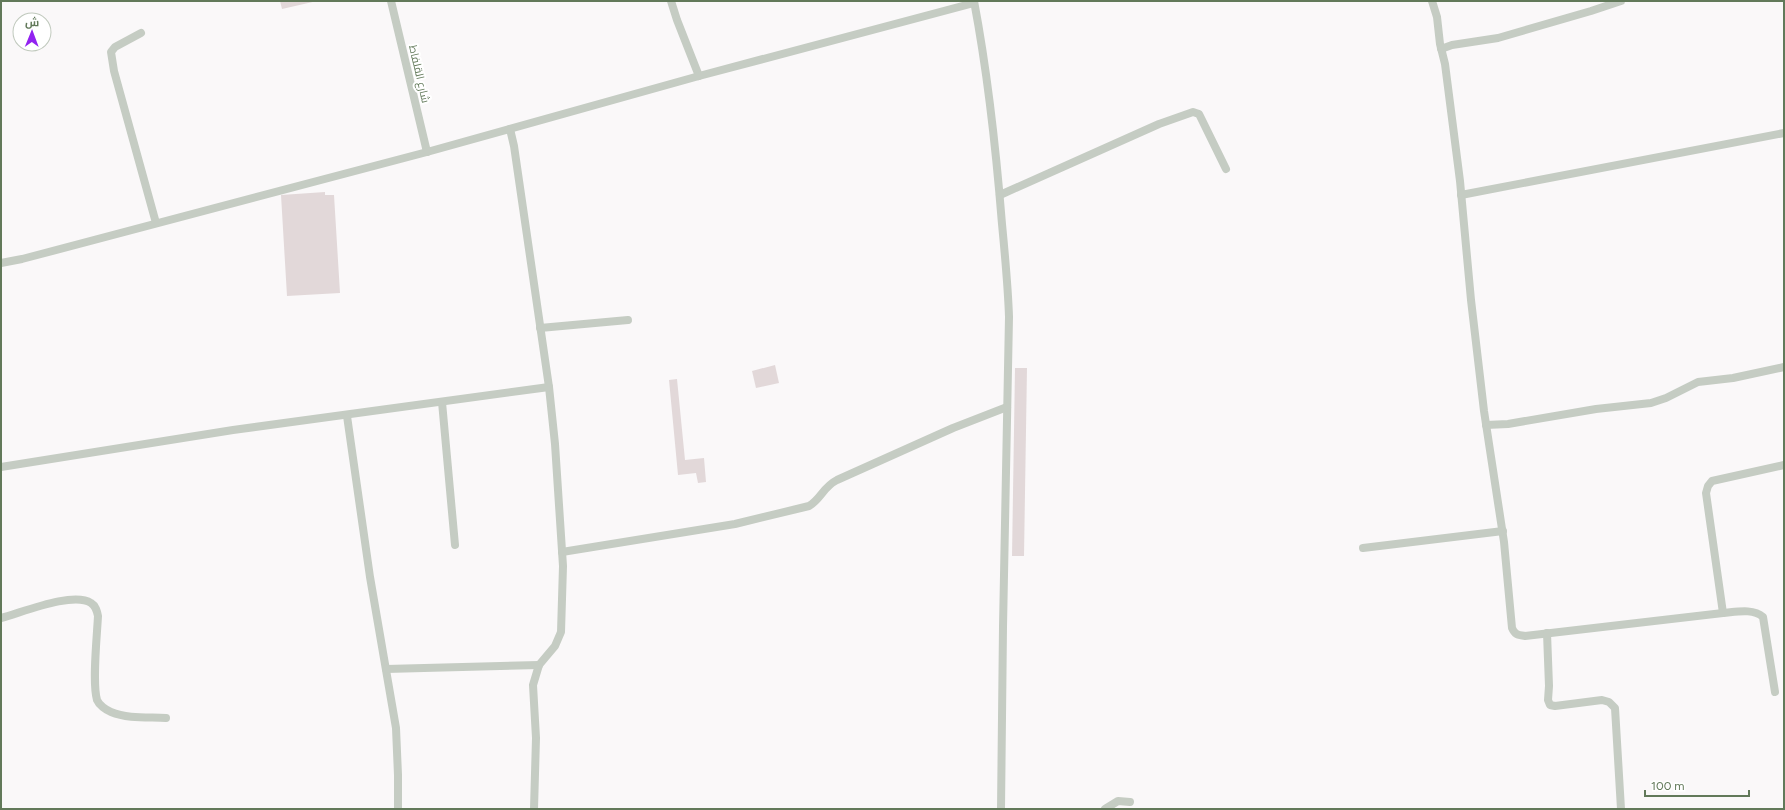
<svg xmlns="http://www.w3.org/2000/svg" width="1785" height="810" font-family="Figtree,Cairo,sans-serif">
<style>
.green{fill:#e2d8d9}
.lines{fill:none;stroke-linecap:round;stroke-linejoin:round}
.minor{stroke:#c5ccc3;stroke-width:8}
.labels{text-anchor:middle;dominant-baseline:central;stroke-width:4;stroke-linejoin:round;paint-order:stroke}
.street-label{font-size:11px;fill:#62795a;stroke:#fff}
</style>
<rect width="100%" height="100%" fill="#faf8f9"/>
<g class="green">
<polygon points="280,1 317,1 282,9"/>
<polygon points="325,192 325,195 334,195 340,293 287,296 281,195"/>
<polygon points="775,365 779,383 756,388 752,371"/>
<polygon points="1015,368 1027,368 1024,556 1012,556"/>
<polygon points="677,379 685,460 704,458 706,482 698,483 696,473 678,475 669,380"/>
</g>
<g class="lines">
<g class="minor">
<polyline points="391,1 427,152"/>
<polyline points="671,1 677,20 699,76"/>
<path d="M974,1C988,75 996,149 1002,224C1005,255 1008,286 1009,317L1003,627L1001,809"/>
<path d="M1432,1L1437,17L1440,44L1445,64L1460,181L1471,300L1484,411L1504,542L1512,628C1515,635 1518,635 1525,636L1723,613L1706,493L1708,486L1712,481L1784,465"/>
<polyline points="141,33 115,47 111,52 114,71 156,223"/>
<polyline points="1441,49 1452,45 1498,38 1591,11 1621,1"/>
<polyline points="510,129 514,146 549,387 555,444 563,566 561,632 555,646 539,665 533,685 536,738 534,809"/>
<polyline points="1000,195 1159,124 1193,112 1199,114 1201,118 1226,169"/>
<polyline points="1461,195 1784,133"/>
<polyline points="1,263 22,259 427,152 699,76 974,3"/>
<polyline points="540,328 628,320"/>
<polyline points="442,402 455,545"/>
<polyline points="347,416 370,577 396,728 398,775 398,809"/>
<polyline points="1486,425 1508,424 1596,409 1651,403 1666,398 1698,382 1733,378 1784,367"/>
<polyline points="1,467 233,430 549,387"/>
<polyline points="1363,548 1503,531"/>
<path d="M562,552L735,524L809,506C821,499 823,487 837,480L953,428L1007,407"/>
<path d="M1723,613C1736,612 1753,608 1763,617L1775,692"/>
<path d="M1,618C21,613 73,591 91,603C96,606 97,611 98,616C97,636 92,683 97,700C99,705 106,710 111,712C128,719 148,717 166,718"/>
<polyline points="1547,633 1549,686 1548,700 1550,705 1555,706 1602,700 1609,702 1615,708 1621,809"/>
<polyline points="386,669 539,665"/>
<polyline points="1105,809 1118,801 1130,802"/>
</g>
</g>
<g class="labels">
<g class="street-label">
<text transform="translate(419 74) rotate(77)">شارع القلفاط</text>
</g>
</g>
<rect width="1785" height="810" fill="none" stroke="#62795a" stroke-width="4"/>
<g transform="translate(32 32) rotate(1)"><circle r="19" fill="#ffffff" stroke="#c0c9bd"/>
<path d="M0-3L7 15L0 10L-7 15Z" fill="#9222f0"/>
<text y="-6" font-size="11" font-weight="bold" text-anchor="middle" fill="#62795a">ش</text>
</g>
<path d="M1645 790v6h104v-6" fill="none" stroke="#62795a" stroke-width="2"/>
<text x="1651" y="790" font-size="12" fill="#62795a" stroke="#ffffff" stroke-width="3" paint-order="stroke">100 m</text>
</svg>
